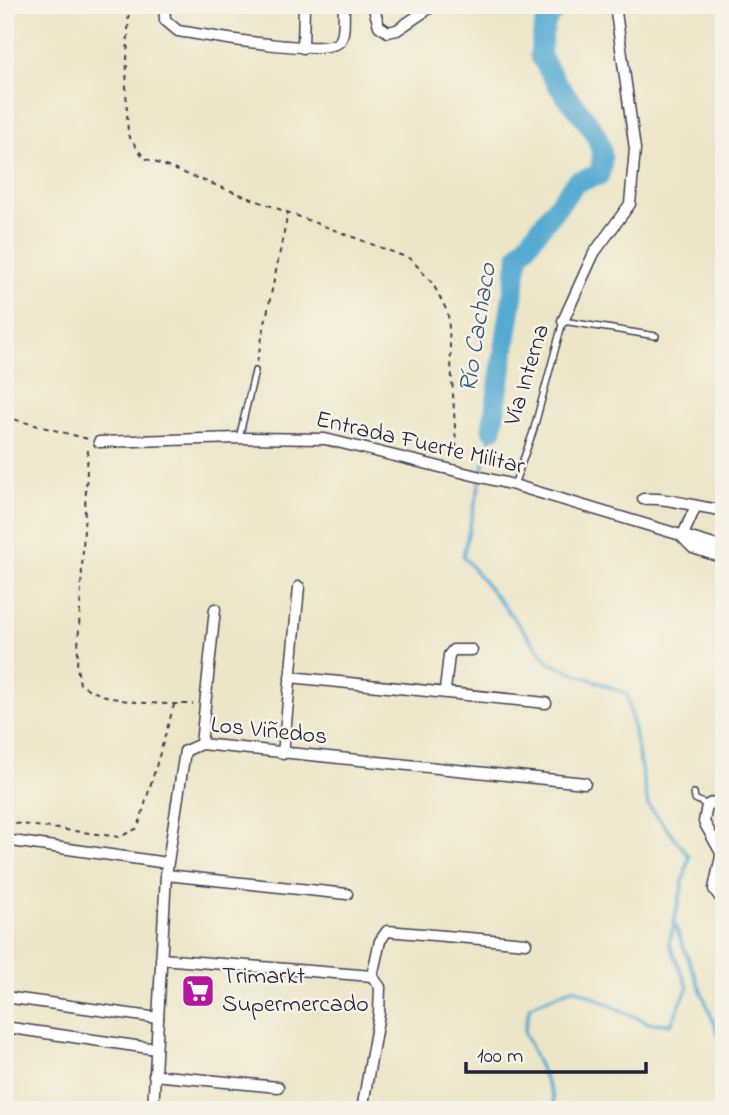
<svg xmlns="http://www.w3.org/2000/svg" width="729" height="1115" font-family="'Indie Flower',sans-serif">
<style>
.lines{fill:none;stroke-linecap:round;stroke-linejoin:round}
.stream{stroke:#57aad2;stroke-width:3.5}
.river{stroke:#57aad2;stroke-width:21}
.service-casing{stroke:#403f50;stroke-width:8}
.minor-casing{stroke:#403f50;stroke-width:13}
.path{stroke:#403f50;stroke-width:2;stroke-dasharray:5 5;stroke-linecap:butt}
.service{stroke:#fff;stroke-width:5}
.minor{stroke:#fff;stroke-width:10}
.labels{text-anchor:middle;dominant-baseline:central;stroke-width:5;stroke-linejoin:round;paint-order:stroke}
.street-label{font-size:24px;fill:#22223b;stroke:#f7f3e8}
.poi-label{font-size:24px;fill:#22223b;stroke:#f7f3e8;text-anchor:start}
.water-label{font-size:26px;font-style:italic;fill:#375877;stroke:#f7f3e8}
</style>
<rect width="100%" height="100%" fill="#f7f3e8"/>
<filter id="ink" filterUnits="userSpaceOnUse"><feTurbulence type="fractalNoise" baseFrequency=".0143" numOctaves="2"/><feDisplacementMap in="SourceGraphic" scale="14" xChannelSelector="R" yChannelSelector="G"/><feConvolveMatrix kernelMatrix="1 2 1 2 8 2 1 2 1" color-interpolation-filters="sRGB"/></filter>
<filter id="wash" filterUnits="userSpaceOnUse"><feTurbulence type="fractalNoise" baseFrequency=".00686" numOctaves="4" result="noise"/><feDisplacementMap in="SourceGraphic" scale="28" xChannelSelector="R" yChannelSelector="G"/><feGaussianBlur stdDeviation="1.57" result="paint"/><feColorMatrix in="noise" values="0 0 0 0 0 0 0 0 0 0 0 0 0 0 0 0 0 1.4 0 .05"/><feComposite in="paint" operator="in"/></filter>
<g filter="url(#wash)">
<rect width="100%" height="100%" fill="#ece5c7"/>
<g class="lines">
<g class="stream">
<polyline points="492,429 463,556 550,663 627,694 648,805 689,856 671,936"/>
<polyline points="674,923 724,1048"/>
<polyline points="554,1110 553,1097 524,1032 530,1006 574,988 648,1023 671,1024 688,987 669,943 671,934"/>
</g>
<path class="river" d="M492,429L519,255L576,182L599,175C611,141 583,117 564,93C554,81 547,67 540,55C543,35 542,16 561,5"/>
</g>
</g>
<g filter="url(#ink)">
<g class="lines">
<defs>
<g id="service">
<polyline points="239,438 255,371"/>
<polyline points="514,485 533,432 563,321 656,336"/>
<polyline points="694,793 695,799 707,805"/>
</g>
<g id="minor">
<path d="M164,5L165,20L178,31C205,35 322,57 339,42C346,35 343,15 344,5"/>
<polyline points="373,5 379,26 388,32 397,30 434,5"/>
<polyline points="303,48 304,5"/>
<polyline points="563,321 594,253 630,204 635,149 615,5"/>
<polyline points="99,442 239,438 325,439 514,485 724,548"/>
<path d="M643,499C670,497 697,508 724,510"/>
<polyline points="682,537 695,508"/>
<polyline points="684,539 693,548 724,558"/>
<polyline points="290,677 546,703"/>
<polyline points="445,690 449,655 453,650 472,650"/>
<polyline points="201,744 215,609"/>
<polyline points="283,754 299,587"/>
<polyline points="724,798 707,805 704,822 724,858"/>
<polyline points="5,840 167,863"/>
<polyline points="721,856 714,889 724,903"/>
<polyline points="166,875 347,894"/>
<polyline points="161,959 372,976"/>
<polyline points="5,997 158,1018"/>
<polyline points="11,1028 156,1049"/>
<polyline points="154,1075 278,1087"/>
<polyline points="153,1110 166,875 185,751 201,744 585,783"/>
<polyline points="362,1110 379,1014 380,987 372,976 380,941 387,931 526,943"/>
</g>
</defs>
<use href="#service" class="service-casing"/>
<use href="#minor" class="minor-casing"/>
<g class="path">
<polyline points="129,5 126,89 128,135 144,158 411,259 433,284 448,313 457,460"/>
<polyline points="257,362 288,213"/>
<polyline points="5,417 88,439"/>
<path d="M88,450L77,667L80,684C111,705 157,704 193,704"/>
<polyline points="5,822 120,837 138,828 174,705"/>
</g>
<use href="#service" class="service"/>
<use href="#minor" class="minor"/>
</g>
</g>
<defs>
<symbol id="supermarket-square" viewBox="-11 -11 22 22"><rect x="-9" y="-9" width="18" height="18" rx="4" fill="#b5179e" stroke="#f7f3e8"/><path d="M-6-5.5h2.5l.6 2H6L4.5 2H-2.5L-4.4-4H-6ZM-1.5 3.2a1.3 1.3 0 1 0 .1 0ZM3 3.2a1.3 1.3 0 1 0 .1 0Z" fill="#fff"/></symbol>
</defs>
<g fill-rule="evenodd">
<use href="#supermarket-square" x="179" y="972" width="38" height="38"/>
</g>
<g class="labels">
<g class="street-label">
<text transform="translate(528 375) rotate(-73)">Vía Interna</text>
<text transform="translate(420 444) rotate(13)">Entrada Fuerte Militar</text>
<text transform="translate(269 732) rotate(6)">Los Viñedos</text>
</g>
<g class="poi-label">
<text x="222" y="977">Trimarkt<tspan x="222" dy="28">Supermercado</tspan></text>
</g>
<g class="water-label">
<text transform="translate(479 328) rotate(-81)">Río Cachaco</text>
</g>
</g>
<rect width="729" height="1115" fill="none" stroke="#f7f3e8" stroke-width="28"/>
<path d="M466 1062v10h180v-10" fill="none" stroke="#22223b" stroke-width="3.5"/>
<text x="477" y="1062" font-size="21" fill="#22223b" stroke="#f7f3e8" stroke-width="5" paint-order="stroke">100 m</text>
</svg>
